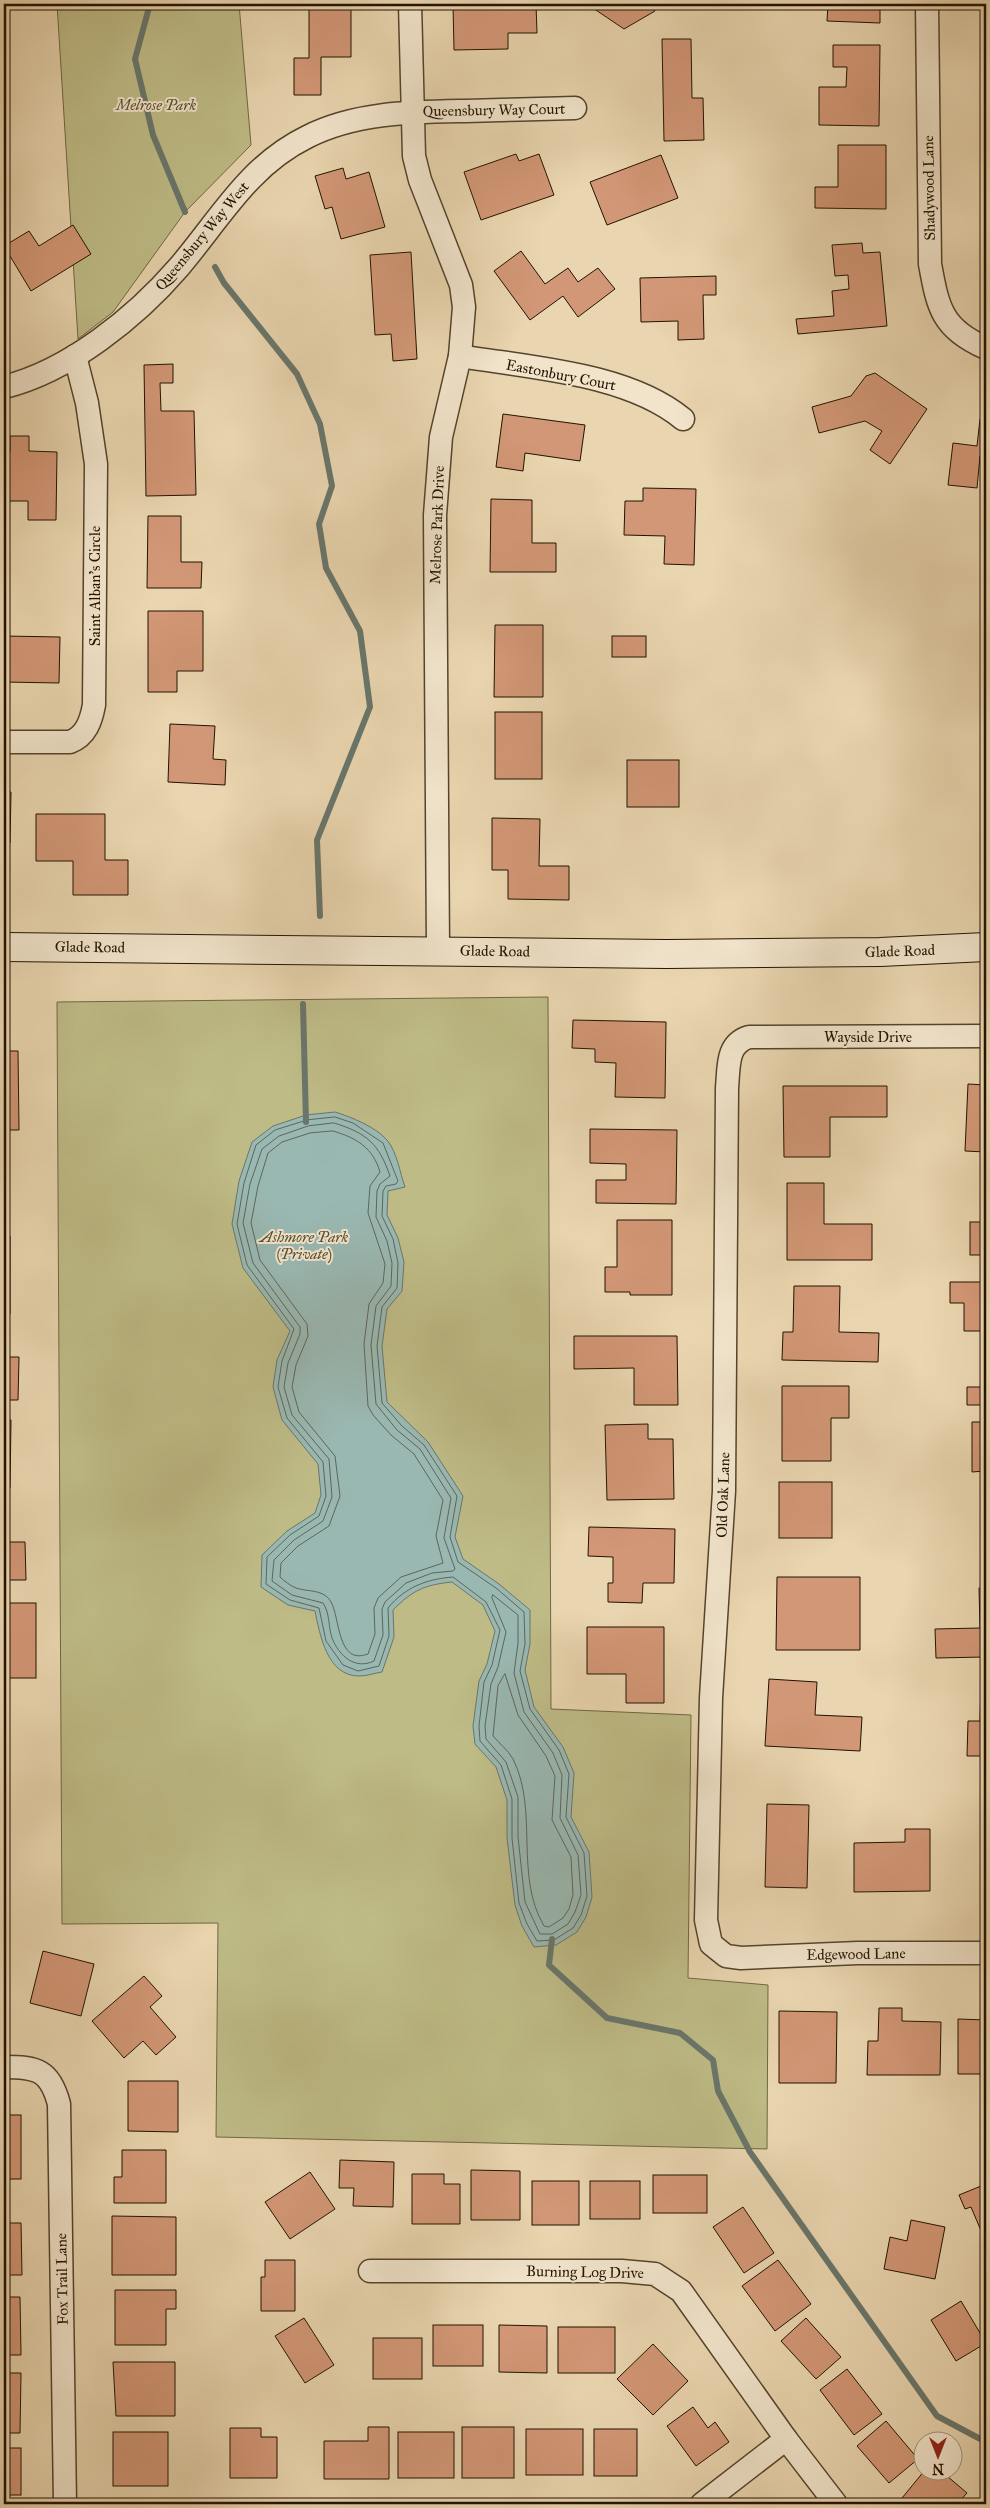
<svg xmlns="http://www.w3.org/2000/svg" width="990" height="2508" font-family="'IM FELL Great Primer',serif">
<style>
.green{fill:#bebb86;stroke:#706743}
.water{fill:#99b8b2;stroke:#69766b}
.lines{fill:none;stroke-linecap:round;stroke-linejoin:round}
.shore{stroke:#5e6659;stroke-width:1}
.stream{stroke:#69766b;stroke-width:6}
.building{fill:#d29776;stroke:#221300}
.minor-casing{stroke:#54442c;stroke-width:25}
.secondary-casing{stroke:#221300;stroke-width:30}
.minor{stroke:#f1e4cb;stroke-width:22}
.secondary{stroke:#f1e4cb;stroke-width:28}
.labels{text-anchor:middle;dominant-baseline:central;stroke-width:4;stroke-linejoin:round;paint-order:stroke}
.park-label{font-size:15px;font-style:italic;fill:#594e2f;stroke:#f1e4cb}
.street-label{font-size:15px;fill:#221300;stroke:#f1e4cb}
</style>
<rect width="100%" height="100%" fill="#e9d5af"/>
<filter id="stains"><feTurbulence type="fractalNoise" baseFrequency=".004" numOctaves="4"/><feColorMatrix values="0 0 0 0 .2 0 0 0 0 .09 0 0 0 0 .02 0 0 0 .5 -.17"/></filter>
<radialGradient id="worn" r=".72"><stop offset=".6" stop-color="#630" stop-opacity="0"/><stop offset="1" stop-color="#630" stop-opacity=".3"/></radialGradient>
<g class="green">
<polygon points="57,4 239,4 251,145 185,212 113,312 78,339"/>
<polygon points="548,997 551,1709 691,1715 688,1978 768,1985 767,2149 216,2137 218,1923 62,1924 57,1002"/>
</g>
<path class="water" d="M335,1112C351,1117 376,1127 387,1140C397,1152 400,1173 405,1187L388,1191L387,1215L398,1238L404,1262L402,1291L387,1309L382,1346L387,1402L428,1442L463,1496L455,1537L463,1559L499,1584L530,1610V1644L525,1670L534,1707L563,1747L574,1773L571,1817L589,1852L592,1897L586,1917L577,1932L556,1945L534,1947L522,1926L515,1905L507,1838V1800L496,1767L475,1744L473,1726L479,1681L487,1664L495,1631L483,1605L452,1582C424,1585 413,1590 393,1610L394,1637L382,1672C375,1673 367,1676 359,1676C327,1676 320,1635 315,1611L288,1605L261,1587L262,1555L287,1531L315,1513L321,1495L318,1464L282,1420L273,1387L277,1360L290,1331L243,1268L232,1224L239,1181L252,1142L273,1126L306,1115Z"/>
<g class="lines">
<g class="shore">
<path d="M335,1117L353,1123L383,1143L398,1181L396,1184L386,1186L383,1191L382,1216L393,1239L398,1263L397,1288L382,1307L377,1346L382,1403L402,1426L424,1445L457,1496L450,1537L458,1562L496,1588L524,1612L525,1644L520,1671L530,1709L559,1750L569,1774L566,1817L584,1853L587,1896L581,1915L573,1928L554,1940L537,1941L527,1924L519,1903L512,1838V1799L501,1765L480,1741L479,1726L484,1682L492,1665L500,1630L486,1602L453,1577C427,1579 405,1587 388,1608L389,1636L379,1666L358,1671L343,1665L326,1641L319,1608L290,1600L266,1584L267,1557L290,1535L319,1516L326,1496L323,1462L287,1418L278,1387L282,1361L294,1329L247,1265L237,1224L244,1183L256,1145L275,1130L307,1120Z"/>
<path d="M334,1123C367,1133 379,1144 390,1176L380,1184L377,1191L376,1217L387,1241L392,1263L391,1286L376,1306L371,1345L376,1404L397,1430L420,1449L451,1498L444,1538L455,1569L453,1571L432,1573L406,1583L385,1602L382,1609L383,1635L374,1661C355,1670 339,1656 332,1638C328,1626 330,1613 323,1603L292,1595L272,1581L274,1560L294,1540L323,1521L332,1497L329,1459L292,1415L284,1387L288,1363L300,1334V1327L253,1263L243,1223L250,1184L262,1149L279,1136L308,1126Z"/>
<path d="M333,1131C357,1138 373,1148 380,1172L370,1186L368,1213L385,1264L383,1283L369,1304L364,1344L368,1406L373,1415L391,1435L414,1454L443,1500L436,1536L443,1563L401,1577L378,1598L374,1608L375,1634L368,1654C337,1666 340,1617 331,1602C324,1589 308,1592 296,1588C291,1586 284,1581 280,1577L281,1563L298,1546L329,1526L340,1496L335,1456L299,1412L292,1387L296,1365L308,1336L307,1324L260,1260L251,1223L258,1186L268,1153L282,1142L310,1133Z"/>
<polygon points="493,1595 518,1615 518,1643 514,1673 524,1712 553,1753 562,1775 560,1818 578,1855 581,1895 575,1912 568,1924 552,1934 540,1934 525,1902 518,1837 518,1797 506,1762 486,1739 485,1726 491,1684 498,1667 506,1632 492,1598"/>
<path d="M505,1674L518,1715L546,1756L555,1776L552,1820L571,1857L573,1895L569,1909L563,1918L549,1927L544,1926C514,1875 539,1811 513,1759C508,1750 499,1743 493,1736L498,1686Z"/>
</g>
<g class="stream">
<polyline points="150,4 135,59 153,135 185,212"/>
<polyline points="215,267 224,283 297,374 320,424 332,486 319,524 326,568 360,631 370,707 317,840 320,916"/>
<polyline points="303,1004 306,1122"/>
<polyline points="552,1939 549,1965 607,2018 680,2033 713,2060 718,2091 750,2152 937,2416 986,2442"/>
</g>
</g>
<g class="building">
<polygon points="309,4 351,4 351,57 321,57 321,95 294,95 294,58 309,58"/>
<polygon points="453,4 536,4 537,33 508,33 508,49 454,50"/>
<polygon points="587,4 651,4 655,11 624,29"/>
<polygon points="828,4 880,4 880,23 827,21"/>
<polygon points="662,39 691,39 692,98 703,98 704,140 664,141"/>
<polygon points="833,45 880,45 879,126 819,125 819,87 846,87 847,67 833,67"/>
<polygon points="838,145 886,145 886,209 815,208 815,187 838,187"/>
<polygon points="516,154 519,161 539,154 554,195 481,220 464,172"/>
<polygon points="661,155 678,198 607,225 590,182"/>
<polygon points="343,168 346,179 369,172 385,227 341,239 332,207 325,209 315,176"/>
<polygon points="73,225 91,254 31,291 4,246 29,231 39,246"/>
<polygon points="862,243 863,253 880,252 887,326 798,334 796,319 834,316 832,291 849,289 848,275 835,276 832,245"/>
<polygon points="521,251 545,284 568,268 578,282 598,268 615,289 578,317 563,296 530,320 494,271"/>
<polygon points="411,252 417,359 393,361 391,334 375,335 370,255"/>
<polygon points="716,276 716,295 703,295 704,339 678,340 678,321 641,322 640,278"/>
<polygon points="173,364 173,383 160,383 161,411 194,411 196,495 146,496 144,365"/>
<polygon points="875,373 927,409 890,464 870,450 882,431 865,421 819,433 812,407 851,396 866,376"/>
<polygon points="503,414 585,425 580,461 525,453 523,471 496,467"/>
<polygon points="980,419 986,420 986,457 980,456 977,488 948,485 953,443 977,446"/>
<polygon points="10,436 29,436 29,451 57,452 56,520 28,520 28,501 4,501 4,451 10,452"/>
<polygon points="643,488 696,489 694,565 664,564 665,536 624,535 625,501 643,501"/>
<polygon points="491,499 532,500 532,543 556,543 556,572 490,572"/>
<polygon points="148,516 181,516 181,562 202,562 201,588 147,588"/>
<polygon points="148,611 203,611 203,671 177,671 177,692 148,692"/>
<polygon points="495,625 543,625 543,697 494,697"/>
<polygon points="4,636 60,637 59,683 4,682"/>
<rect x="612" y="636" width="34" height="21"/>
<rect x="495" y="712" width="47" height="67"/>
<polygon points="170,724 215,726 213,759 226,760 225,785 168,782"/>
<rect x="627" y="760" width="52" height="47"/>
<polygon points="4,792 11,792 10,843 4,843"/>
<polygon points="36,814 105,814 105,860 128,860 128,895 73,895 73,861 36,861"/>
<polygon points="492,818 540,819 539,866 569,866 569,900 508,899 508,870 492,870"/>
<polygon points="573,1020 666,1022 665,1098 615,1097 616,1063 595,1062 595,1049 572,1048"/>
<polygon points="4,1051 18,1051 19,1130 4,1130"/>
<polygon points="968,1084 986,1085 986,1152 965,1151"/>
<polygon points="783,1086 887,1086 887,1117 830,1117 830,1157 784,1157"/>
<polygon points="590,1129 677,1130 676,1204 596,1203 596,1180 626,1180 626,1164 590,1163"/>
<rect x="4" y="1172" width="2" height="45"/>
<polygon points="787,1183 824,1183 824,1224 872,1224 872,1260 787,1260"/>
<polygon points="617,1220 672,1220 672,1295 630,1295 630,1292 605,1292 605,1267 617,1267"/>
<rect x="970" y="1222" width="16" height="33"/>
<polygon points="4,1235 10,1236 10,1314 4,1314"/>
<polygon points="950,1282 986,1282 986,1367 982,1367 982,1331 964,1331 964,1303 950,1303"/>
<polygon points="794,1286 840,1286 839,1332 879,1333 878,1362 782,1360 783,1332 793,1332"/>
<polygon points="574,1336 677,1336 678,1405 634,1405 634,1368 574,1369"/>
<polygon points="4,1357 19,1357 18,1400 4,1400"/>
<polygon points="782,1386 849,1386 849,1418 831,1418 831,1461 782,1461"/>
<polygon points="967,1387 986,1387 984,1471 972,1472 972,1422 985,1422 985,1405 967,1405"/>
<polygon points="4,1420 11,1420 10,1488 4,1488"/>
<polygon points="648,1424 648,1439 673,1439 674,1499 607,1500 605,1425"/>
<rect x="779" y="1482" width="53" height="56"/>
<polygon points="986,1525 986,1562 981,1562 981,1529 986,1529"/>
<polygon points="589,1527 675,1529 674,1583 643,1583 642,1603 608,1602 608,1583 613,1583 613,1557 588,1556"/>
<polygon points="4,1542 25,1542 26,1580 4,1580"/>
<polygon points="777,1577 860,1577 860,1650 776,1650"/>
<polygon points="979,1588 986,1588 986,1650 984,1650 984,1657 936,1658 935,1629 980,1628"/>
<rect x="4" y="1603" width="32" height="75"/>
<polygon points="587,1627 664,1627 664,1703 626,1703 626,1674 587,1674"/>
<polygon points="769,1679 817,1682 815,1715 862,1717 860,1751 765,1746"/>
<polygon points="981,1685 986,1686 986,1756 967,1756 968,1721 980,1721"/>
<polygon points="767,1804 809,1805 807,1888 765,1887"/>
<polygon points="905,1829 930,1829 930,1891 854,1892 854,1843 905,1842"/>
<polygon points="43,1951 94,1964 81,2016 30,2003"/>
<rect x="4" y="1966" width="5" height="53"/>
<polygon points="144,1976 162,1996 150,2007 176,2037 156,2055 143,2041 124,2058 92,2021"/>
<polygon points="879,2008 902,2008 902,2021 941,2022 940,2075 867,2075 868,2041 878,2041"/>
<polygon points="779,2011 837,2012 836,2083 779,2083"/>
<polygon points="958,2019 986,2020 986,2074 958,2074"/>
<polygon points="128,2081 178,2081 178,2132 128,2131"/>
<rect x="4" y="2115" width="17" height="64"/>
<polygon points="122,2150 166,2150 166,2203 114,2203 114,2177 122,2177"/>
<polygon points="340,2160 394,2162 393,2207 353,2206 354,2188 339,2188"/>
<polygon points="471,2170 520,2171 520,2220 471,2220"/>
<polygon points="310,2172 335,2209 290,2239 265,2202"/>
<polygon points="412,2174 444,2174 444,2184 460,2184 460,2224 412,2224"/>
<rect x="653" y="2175" width="54" height="38"/>
<rect x="532" y="2181" width="47" height="44"/>
<rect x="590" y="2181" width="50" height="38"/>
<polygon points="986,2184 986,2232 982,2233 971,2207 965,2209 959,2195"/>
<polygon points="743,2207 774,2253 744,2273 713,2227"/>
<polygon points="112,2216 176,2217 176,2275 112,2275"/>
<polygon points="911,2220 945,2227 935,2279 884,2269 890,2237 907,2241"/>
<polygon points="4,2223 21,2223 22,2275 4,2275"/>
<polygon points="265,2260 295,2260 295,2311 261,2311 261,2277 265,2277"/>
<polygon points="778,2260 811,2304 775,2331 742,2286"/>
<polygon points="115,2290 176,2290 176,2309 166,2309 166,2345 115,2345"/>
<polygon points="4,2297 20,2297 21,2355 4,2355"/>
<polygon points="961,2301 986,2343 956,2361 931,2320"/>
<polygon points="304,2318 334,2365 305,2383 275,2336"/>
<polygon points="806,2318 841,2357 816,2379 781,2341"/>
<rect x="433" y="2325" width="50" height="41"/>
<polygon points="499,2325 547,2326 547,2373 499,2372"/>
<rect x="558" y="2327" width="57" height="46"/>
<rect x="373" y="2338" width="49" height="41"/>
<polygon points="653,2344 688,2381 653,2415 617,2379"/>
<polygon points="113,2362 175,2362 175,2416 116,2416"/>
<polygon points="847,2369 882,2414 854,2435 820,2390"/>
<polygon points="4,2373 21,2373 20,2433 4,2433"/>
<polygon points="693,2407 708,2428 715,2422 729,2442 696,2466 667,2426"/>
<polygon points="886,2421 918,2459 889,2483 857,2446"/>
<polygon points="368,2427 389,2427 389,2479 324,2479 324,2441 368,2441"/>
<rect x="462" y="2427" width="52" height="51"/>
<polygon points="230,2428 261,2428 261,2437 277,2437 277,2478 230,2478"/>
<rect x="526" y="2429" width="57" height="46"/>
<rect x="594" y="2429" width="43" height="47"/>
<rect x="113" y="2432" width="55" height="54"/>
<rect x="398" y="2432" width="56" height="46"/>
<rect x="4" y="2448" width="17" height="47"/>
<polygon points="925,2470 940,2470 967,2493 957,2504 909,2504 902,2498"/>
<polygon points="984,2492 986,2492 986,2504 978,2504"/>
</g>
<g class="lines">
<defs>
<g id="minor">
<polyline points="410,4 414,156 420,180 461,285 464,307 460,356 441,437 435,515 438,950"/>
<path d="M927,4L930,264C938,308 942,329 986,348"/>
<path d="M460,356C531,368 627,373 683,419"/>
<path d="M4,387C69,371 136,317 179,267C220,219 248,166 307,137C356,112 413,112 466,111C502,110 539,109 575,108"/>
<path d="M4,742H70C86,736 91,721 94,705L96,464L87,403L75,356"/>
<path d="M986,1036L749,1037C726,1044 729,1067 727,1088L724,1491L711,1698L706,1920L711,1944L726,1956L741,1958L858,1953H986"/>
<path d="M4,2067C37,2067 50,2070 59,2104L65,2504"/>
<polyline points="370,2271 622,2271 655,2274 681,2291 786,2439 836,2504"/>
<polyline points="702,2504 786,2439"/>
</g>
<polyline id="secondary" points="4,947 667,954 880,952 986,947"/>
</defs>
<use href="#minor" class="minor-casing"/>
<use href="#secondary" class="secondary-casing"/>
<use href="#minor" class="minor"/>
<use href="#secondary" class="secondary"/>
</g>
<g class="labels">
<g class="park-label">
<text x="156" y="105">Melrose Park</text>
<text x="304" y="1237">Ashmore Park<tspan x="304" dy="17">(Private)</tspan></text>
</g>
<g class="street-label">
<text transform="translate(494 110) rotate(-1)">Queensbury Way Court</text>
<text transform="translate(929 188) rotate(-91)">Shadywood Lane</text>
<text transform="translate(202 236) rotate(-50)">Queensbury Way West</text>
<text transform="translate(561 375) rotate(11)">Eastonbury Court</text>
<text transform="translate(437 525) rotate(-88)">Melrose Park Drive</text>
<text transform="translate(95 586) rotate(-90)">Saint Alban's Circle</text>
<text transform="translate(90 947) rotate(1)">Glade Road</text>
<text transform="translate(495 951) rotate(1)">Glade Road</text>
<text transform="translate(900 951) rotate(-2)">Glade Road</text>
<text x="868" y="1037">Wayside Drive</text>
<text transform="translate(723 1495) rotate(-88)">Old Oak Lane</text>
<text transform="translate(856 1954) rotate(-1)">Edgewood Lane</text>
<text transform="translate(585 2272) rotate(1)">Burning Log Drive</text>
<text transform="translate(62 2279) rotate(-91)">Fox Trail Lane</text>
</g>
</g>
<rect width="990" height="2508" fill="none" stroke="#e9d5af" stroke-width="20"/>
<rect x="5" y="5" width="980" height="2498" fill="none" stroke="#221300" stroke-width="2.5"/>
<rect x="10" y="10" width="970" height="2488" fill="none" stroke="#221300"/>
<g transform="translate(938 2456) rotate(180)"><circle r="24" fill="#f1e4cb" stroke="#9e907a"/>
<path d="M0-4L9 19L0 12L-9 19Z" fill="#8f2418"/>
<text y="-8" font-size="14" font-weight="bold" text-anchor="middle" fill="#221300">N</text>
</g>
<rect width="100%" height="100%" filter="url(#stains)"/>
<rect width="100%" height="100%" fill="url(#worn)"/>
</svg>
